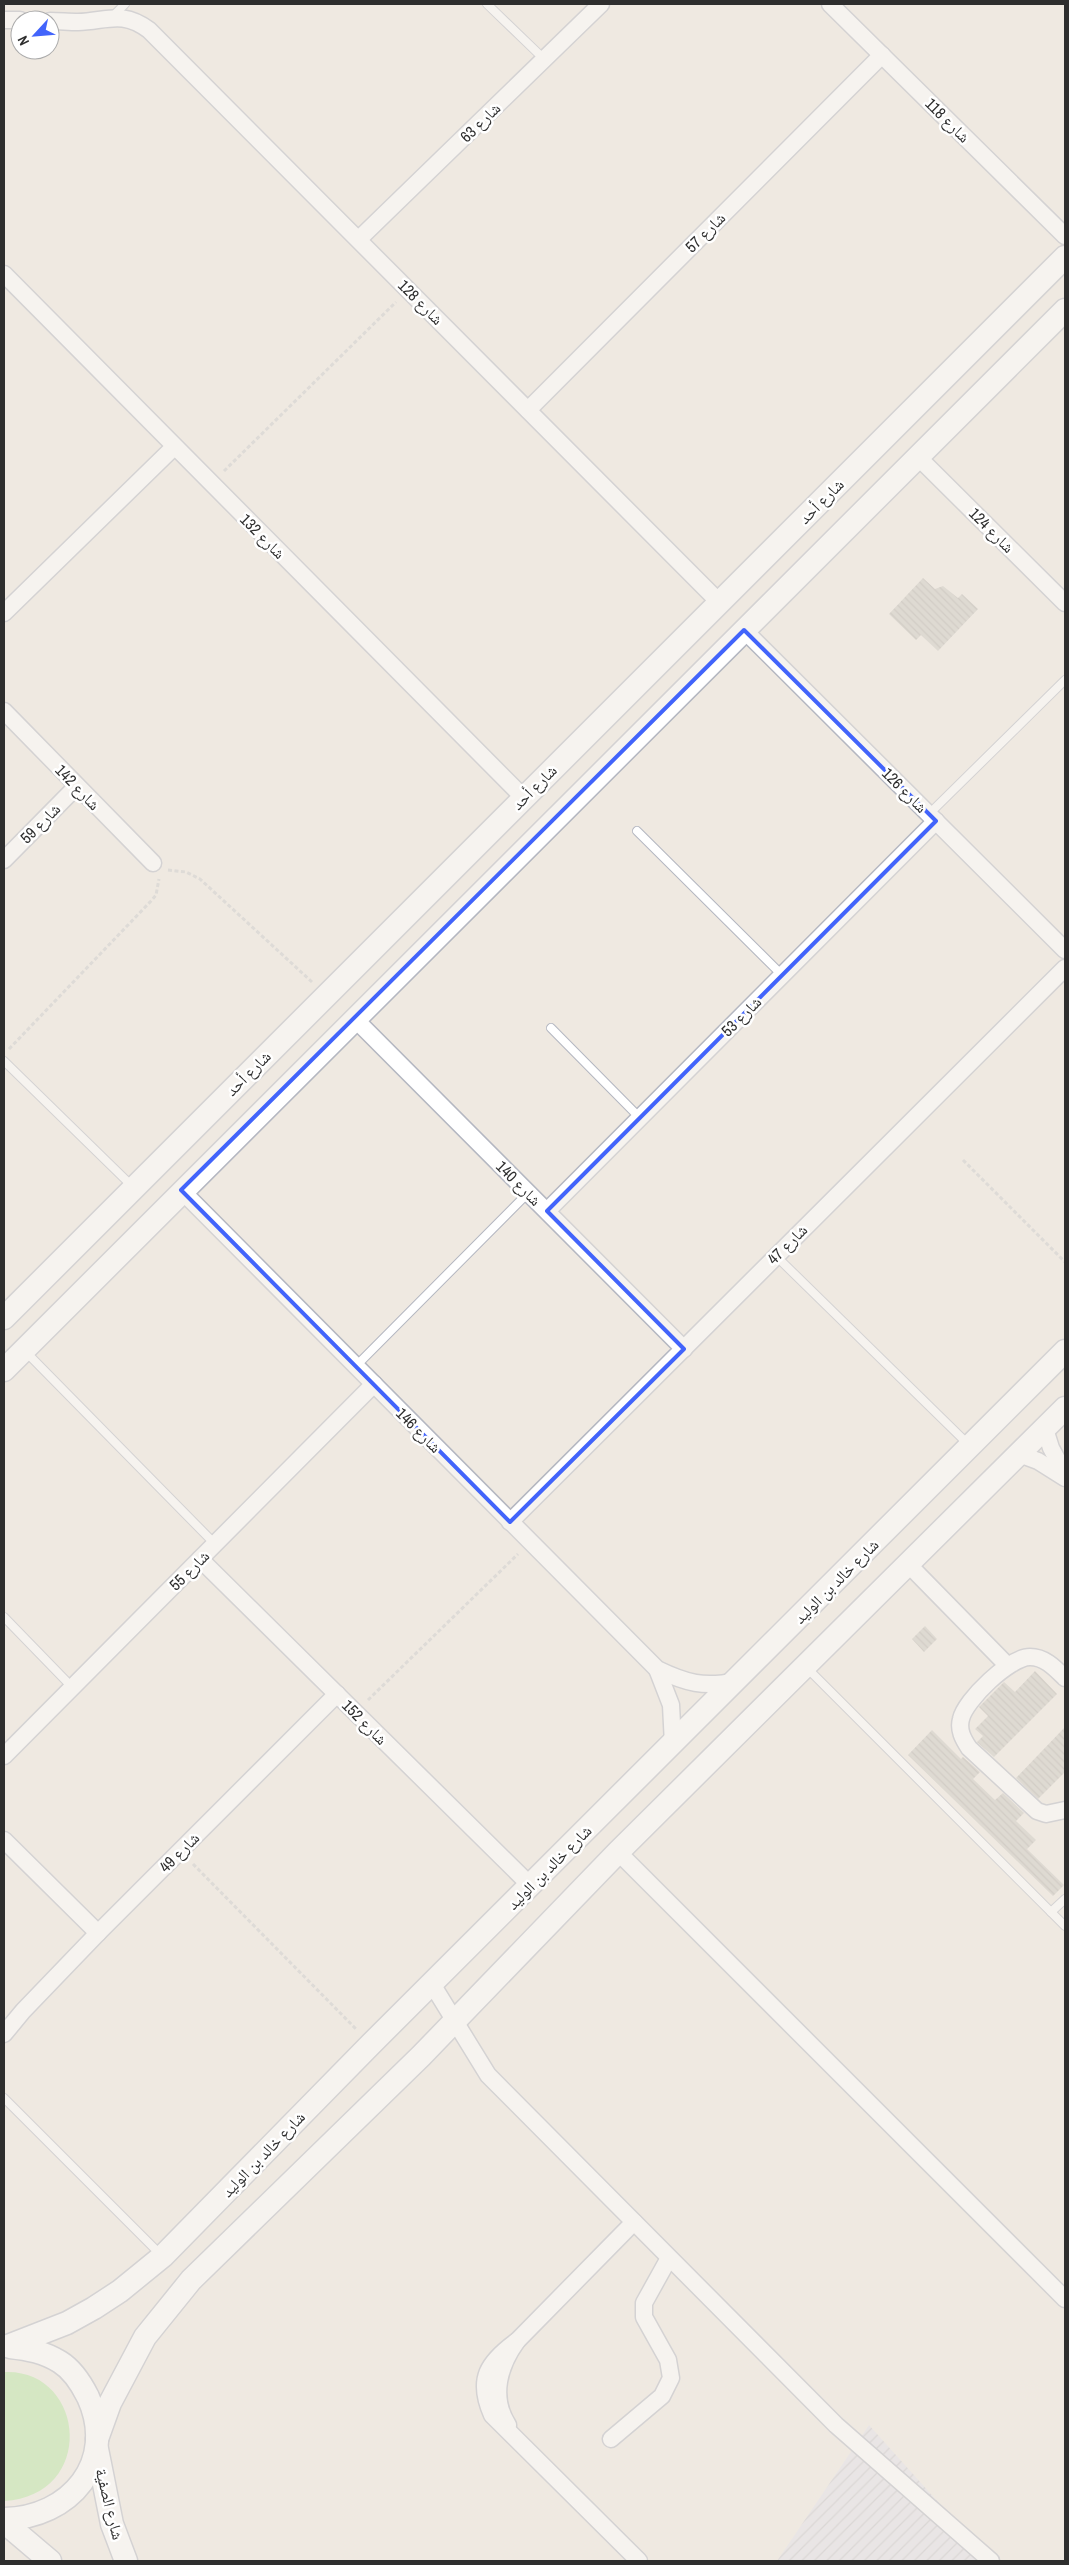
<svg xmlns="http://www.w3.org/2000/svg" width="1069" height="2565" font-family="'Archivo Narrow','Noto Naskh Arabic',sans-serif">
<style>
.industrial{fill:url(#industrial-furrows)}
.grass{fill:#b6e59e}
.building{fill:url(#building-back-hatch)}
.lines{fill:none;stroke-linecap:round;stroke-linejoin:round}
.lane-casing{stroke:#b4b7c1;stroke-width:10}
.street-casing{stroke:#b4b7c1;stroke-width:19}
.secondary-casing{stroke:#b4b7c1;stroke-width:25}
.path{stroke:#c9c9c9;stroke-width:3;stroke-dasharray:4 2.5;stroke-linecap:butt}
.lane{stroke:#fff;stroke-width:8}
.street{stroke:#fff;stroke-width:16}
.secondary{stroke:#fff;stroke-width:22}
.marked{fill:none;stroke:#4264fb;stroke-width:4;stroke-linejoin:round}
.labels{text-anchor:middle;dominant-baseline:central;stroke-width:5;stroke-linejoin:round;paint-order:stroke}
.street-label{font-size:16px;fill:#2e2e2e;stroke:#fff}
</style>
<defs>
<pattern id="industrial-furrows" width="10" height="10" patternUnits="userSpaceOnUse" patternTransform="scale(1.25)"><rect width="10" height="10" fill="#e3e1e8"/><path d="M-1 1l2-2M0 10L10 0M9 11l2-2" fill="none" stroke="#c3c1c7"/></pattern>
<pattern id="building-back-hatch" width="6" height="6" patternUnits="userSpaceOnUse" patternTransform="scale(1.25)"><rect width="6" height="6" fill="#cbc7bf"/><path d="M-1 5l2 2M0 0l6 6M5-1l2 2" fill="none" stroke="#afaba4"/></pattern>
</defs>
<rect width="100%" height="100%" fill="#efe9e1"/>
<polygon class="industrial" points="869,2425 991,2561 777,2561"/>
<path class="grass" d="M4,2372C85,2368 98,2495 4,2501Z"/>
<g class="building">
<polygon points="923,578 935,589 943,586 958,598 962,594 978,609 938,651 921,635 916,640 889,614"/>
<polygon points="925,1626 937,1639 924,1652 912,1639"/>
<polygon points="1035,1671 1057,1694 994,1757 977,1742 983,1736 975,1729 988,1716 979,1707 1004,1682 1015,1692"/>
<polygon points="1065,1727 1065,1772 1038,1799 1016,1778"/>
<polygon points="932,1730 961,1759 963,1757 980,1772 973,1779 995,1800 1003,1793 1024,1813 1016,1821 1036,1840 1027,1849 1064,1885 1053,1896 908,1755"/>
</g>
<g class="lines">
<defs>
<g id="lane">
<polyline points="487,4 544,59"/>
<polyline points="113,16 125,4"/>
<polyline points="929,814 1065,680"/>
<polyline points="637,831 782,975"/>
<polyline points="551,1028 640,1118"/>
<polyline points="4,1061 132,1186"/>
<polyline points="776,1256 969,1445"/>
<polyline points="25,1351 215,1544"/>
<polyline points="356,1366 528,1193"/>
<polyline points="4,1617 72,1687"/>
<polyline points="807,1668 1065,1926"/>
<polyline points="1051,1912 1065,1899"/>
<polyline points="4,2098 161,2255"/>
</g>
<g id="street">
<polyline points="830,4 1065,236"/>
<polyline points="4,20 20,20"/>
<path d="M50,21C59,21 69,22 78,22C107,21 122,10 149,30L720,603"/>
<polyline points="359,239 601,4"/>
<polyline points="4,274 523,797"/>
<polyline points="528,410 882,55"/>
<polyline points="918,457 1065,603"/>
<polyline points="4,613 174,447"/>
<polyline points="744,630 1065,950"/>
<polyline points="4,711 153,863"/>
<polyline points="4,860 77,786"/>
<polyline points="354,1018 684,1349"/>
<path d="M181,1190L657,1669C686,1683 704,1688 736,1681"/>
<polyline points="547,1211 936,821"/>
<polyline points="1045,1429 1051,1448 1065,1474"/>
<polyline points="1019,1454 1038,1461 1065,1478"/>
<polyline points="510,1522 1065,968"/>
<polyline points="200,1559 531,1886"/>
<polyline points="908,1564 1007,1665"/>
<polyline points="657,1669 671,1705 673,1744"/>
<path d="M1065,1678C1055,1668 1045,1657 1030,1657C1010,1657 965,1700 961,1719C958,1730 963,1739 969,1748L1037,1811L1046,1814L1065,1810"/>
<polyline points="4,1756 374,1384"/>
<polyline points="4,1840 98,1933"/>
<polyline points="618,1852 1065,2299"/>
<polyline points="432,1984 488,2075 836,2425 991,2561"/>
<polyline points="4,2034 23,2011 98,1933 337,1694"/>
<path d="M517,2341C488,2362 476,2379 492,2415L639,2561"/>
<path d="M508,2425C490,2397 499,2366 517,2341L634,2222"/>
<polyline points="611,2439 662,2396 671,2378 668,2360 644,2317 644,2303 669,2258"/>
</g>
<g id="secondary">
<polyline points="4,1318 1065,257"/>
<polyline points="4,1370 1065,310"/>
<polyline points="8,2346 67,2323 94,2308 120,2291 163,2256 371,2044 1065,1351"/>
<polyline points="97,2439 110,2403 145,2337 191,2280 421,2056 618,1852 1065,1408"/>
<polyline points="97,2449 112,2524 126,2561"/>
<path d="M4,2519C70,2518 118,2462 88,2397C82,2385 73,2370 60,2362C44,2352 28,2349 10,2347"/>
<polyline points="4,2522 50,2561"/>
</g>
</defs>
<use href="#lane" class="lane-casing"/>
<use href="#street" class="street-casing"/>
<use href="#secondary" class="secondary-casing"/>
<g class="path">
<polyline points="224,471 396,302"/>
<polyline points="168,870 186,872 200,879 312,982"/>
<polyline points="9,1049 151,901 156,895 159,879"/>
<polyline points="963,1160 1065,1262"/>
<polyline points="368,1700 518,1554"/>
<polyline points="193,1864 357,2030"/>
</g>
<use href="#lane" class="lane"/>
<use href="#street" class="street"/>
<use href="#secondary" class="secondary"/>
</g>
<path d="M0 0H1069V2565H0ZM744,630L936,821L547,1211L684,1349L510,1522L181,1190Z" fill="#efe9e1" fill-opacity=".55" fill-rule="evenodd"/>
<path class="marked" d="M744,630L936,821L547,1211L684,1349L510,1522L181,1190Z"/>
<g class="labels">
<g class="street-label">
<text transform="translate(948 120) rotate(45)">شارع 118</text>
<text transform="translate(480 122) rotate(-44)">شارع 63</text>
<text transform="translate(705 232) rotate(-45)">شارع 57</text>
<text transform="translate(421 302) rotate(45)">شارع 128</text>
<text transform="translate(821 501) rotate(-45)">شارع أحد</text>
<text transform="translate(992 530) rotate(45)">شارع 124</text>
<text transform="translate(263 536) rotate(45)">شارع 132</text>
<text transform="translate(78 787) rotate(46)">شارع 142</text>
<text transform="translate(534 787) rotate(-45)">شارع أحد</text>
<text transform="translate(905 790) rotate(45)">شارع 126</text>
<text transform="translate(40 823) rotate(-45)">شارع 59</text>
<text transform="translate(741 1016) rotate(-45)">شارع 53</text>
<text transform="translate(248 1073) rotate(-45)">شارع أحد</text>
<text transform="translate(519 1183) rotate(45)">شارع 140</text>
<text transform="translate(787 1244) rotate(-45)">شارع 47</text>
<text transform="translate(419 1430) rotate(45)">شارع 146</text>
<text transform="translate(189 1570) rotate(-45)">شارع 55</text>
<text transform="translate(836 1581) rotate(-45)">شارع خالد بن الوليد</text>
<text transform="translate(365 1722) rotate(45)">شارع 152</text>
<text transform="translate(179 1852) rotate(-45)">شارع 49</text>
<text transform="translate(549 1867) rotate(-45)">شارع خالد بن الوليد</text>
<text transform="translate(263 2154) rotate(-46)">شارع خالد بن الوليد</text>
<text transform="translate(110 2504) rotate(76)">شارع الصفية</text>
</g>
</g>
<rect width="1069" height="2565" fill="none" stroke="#2e2e2e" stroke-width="10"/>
<g transform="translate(35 35) rotate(244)"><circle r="24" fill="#ffffff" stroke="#ababab"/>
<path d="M0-4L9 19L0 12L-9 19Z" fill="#4264fb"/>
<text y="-8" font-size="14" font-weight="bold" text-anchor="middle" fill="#2e2e2e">N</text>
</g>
</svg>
